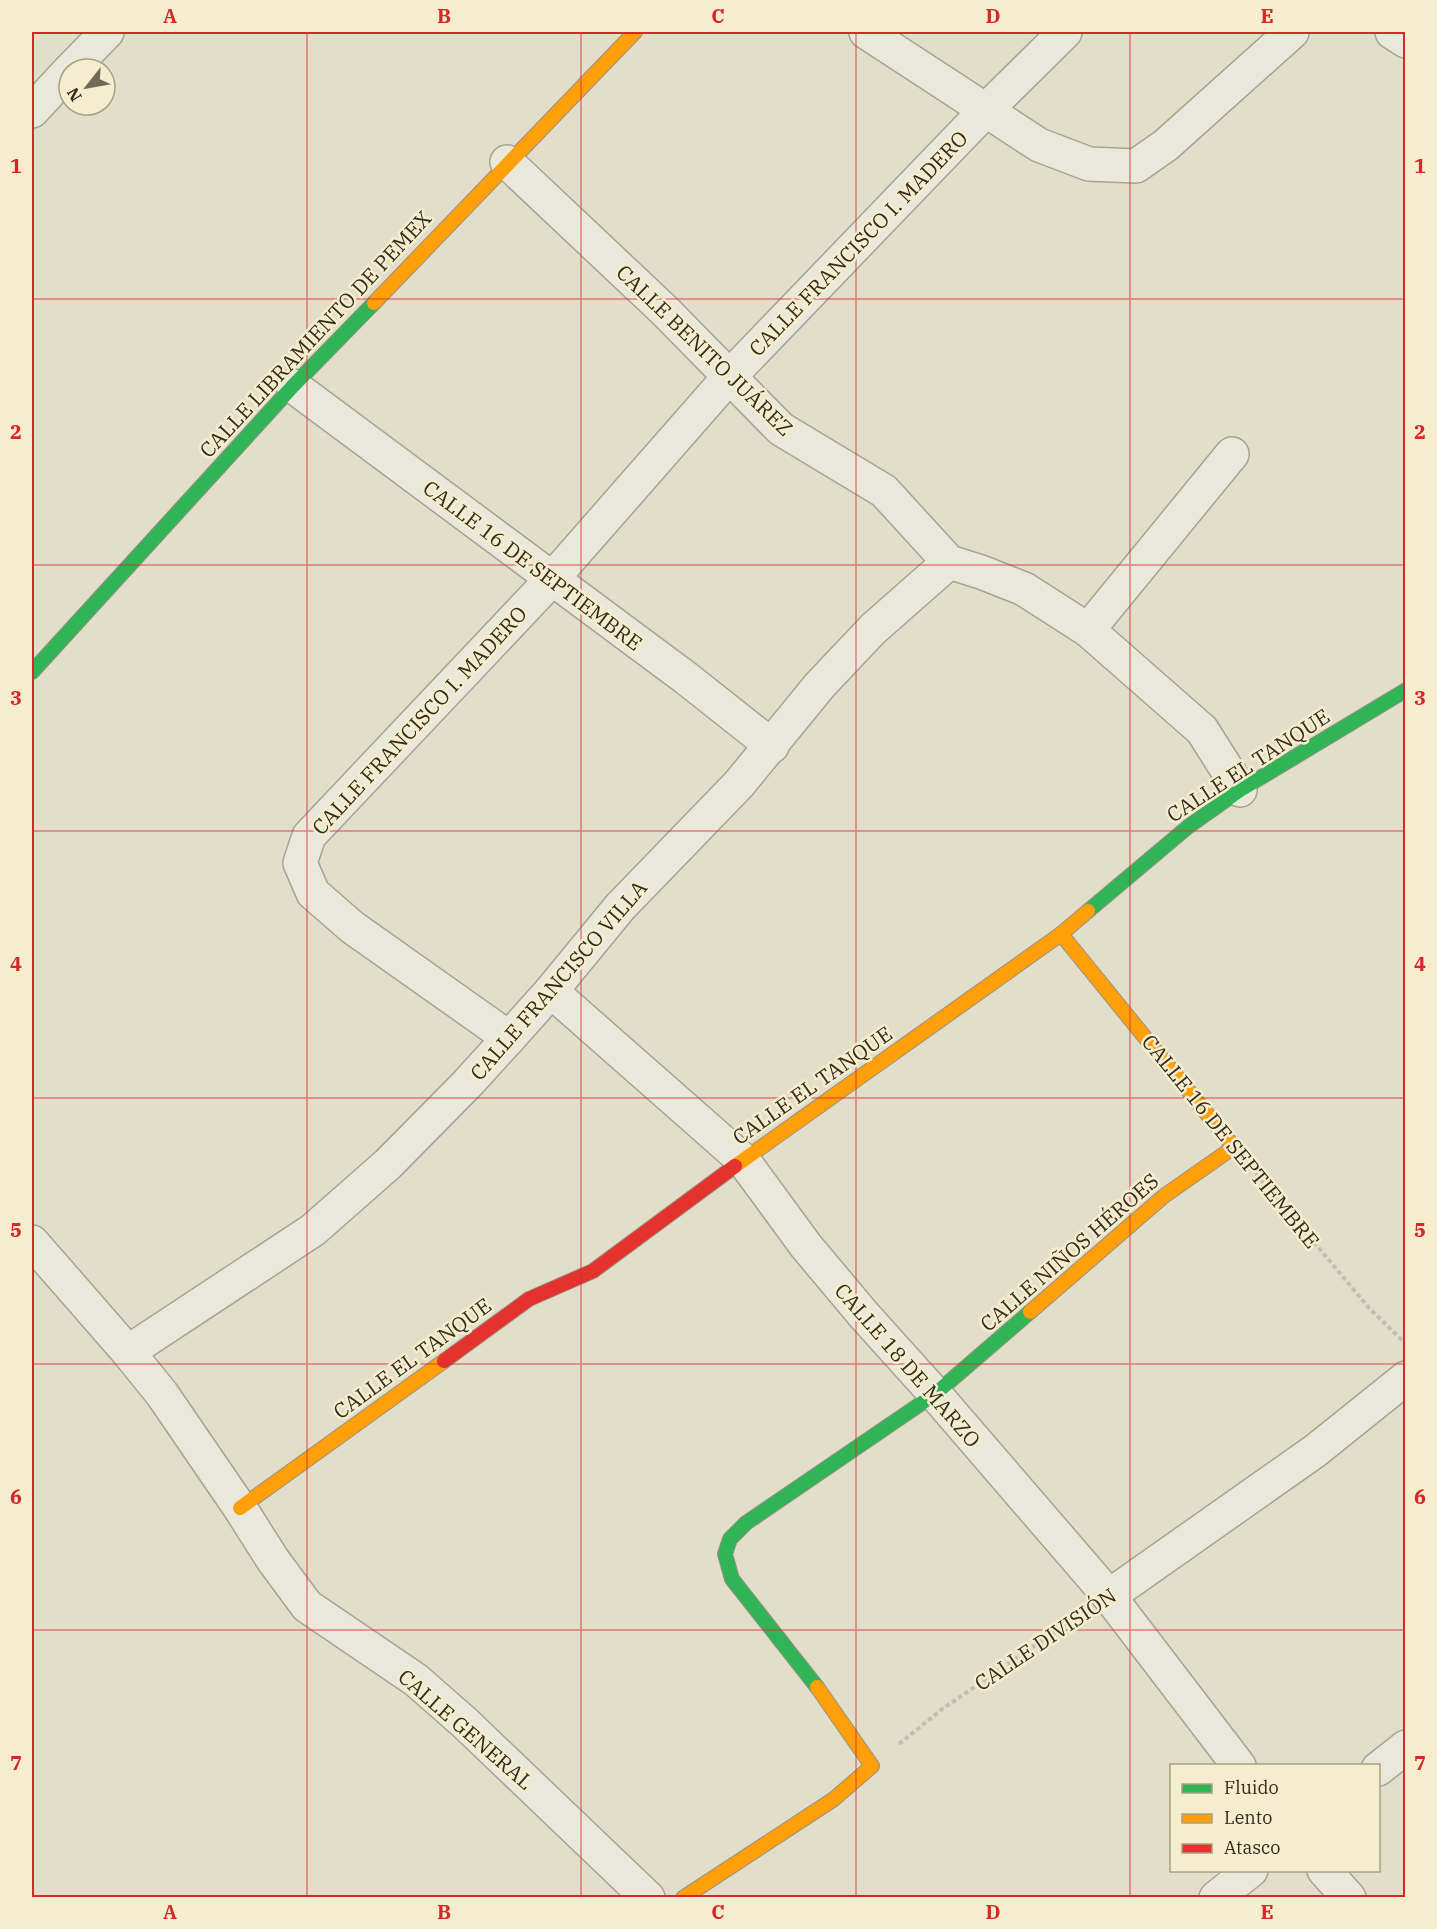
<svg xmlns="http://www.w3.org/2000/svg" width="1437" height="1929" font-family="'IBM Plex Serif',serif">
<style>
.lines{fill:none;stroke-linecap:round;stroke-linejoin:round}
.street-casing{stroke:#a7a293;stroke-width:36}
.fast-casing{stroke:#969284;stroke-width:16}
.slow-casing{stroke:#969284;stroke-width:16}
.jam-casing{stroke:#969284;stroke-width:16}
.path{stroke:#c2beb2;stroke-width:4;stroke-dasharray:4.5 3;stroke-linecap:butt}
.street{stroke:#eae7db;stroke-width:33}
.fast{stroke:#30b455;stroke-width:14}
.slow{stroke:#ff9f0a;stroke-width:14}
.jam{stroke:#e5322d;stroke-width:14}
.grid{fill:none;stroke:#d62828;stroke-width:1.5;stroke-opacity:0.55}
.labels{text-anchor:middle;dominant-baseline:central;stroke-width:5;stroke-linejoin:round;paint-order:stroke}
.street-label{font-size:21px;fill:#342b1c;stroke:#f4eecf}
.neatline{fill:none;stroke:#d62828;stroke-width:2}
.grid-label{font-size:20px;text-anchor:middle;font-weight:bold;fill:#d62828}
</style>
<rect width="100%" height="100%" fill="#e2deca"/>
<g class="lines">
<defs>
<g id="street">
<polyline points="866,32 1039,145 1089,164 1136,166 1166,145 1292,32"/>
<polyline points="1392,32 1406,41"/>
<polyline points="71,69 107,32"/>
<polyline points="32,111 69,71"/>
<polyline points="507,162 665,311 781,429 884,491 949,562 981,572 1024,589 1088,630 1202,730 1240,790"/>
<polyline points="293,386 686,678 772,746"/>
<polyline points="1088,630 1232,454"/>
<polyline points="551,991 743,1160 806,1246 863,1314 935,1394 1109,1596 1239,1766"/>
<polyline points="509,1038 352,927 313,893 300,863 309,836 552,579 729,377 986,110 1065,32"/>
<polyline points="32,1242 128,1352 162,1394 240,1508 273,1560 307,1606 416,1680 465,1723 648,1898"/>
<polyline points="128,1352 313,1230 388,1164 467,1084 509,1038 551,991 620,907 739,784 820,685 873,629 949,562"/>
<polyline points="1109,1596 1315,1451 1406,1378"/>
<polyline points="1378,1769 1406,1747"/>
<polyline points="1324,1870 1349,1898"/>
<polyline points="1216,1898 1251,1870"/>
</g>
<g id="fast">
<polyline points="32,672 293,386 374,303"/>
<polyline points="1088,911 1189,826 1240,790 1406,690"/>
<polyline points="817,1687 732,1579 725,1554 730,1539 746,1523 935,1394 1030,1312"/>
</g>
<g id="slow">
<polyline points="374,303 635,32"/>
<polyline points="735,1166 1061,934 1088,911"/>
<polyline points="1030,1312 1164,1196 1234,1147 1061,934"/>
<polyline points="240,1508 444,1361"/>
<polyline points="683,1898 834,1799 872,1766 817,1687"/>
</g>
<polyline id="jam" points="444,1361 529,1299 593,1271 735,1166"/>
</defs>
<use href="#street" class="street-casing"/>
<use href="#fast" class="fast-casing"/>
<use href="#slow" class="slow-casing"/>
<use href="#jam" class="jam-casing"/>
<g class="path">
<polyline points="1256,1173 1369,1308 1405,1343"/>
<polyline points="899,1744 941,1710 1078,1616"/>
</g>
<use href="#street" class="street"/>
<use href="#fast" class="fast"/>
<use href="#slow" class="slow"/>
<use href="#jam" class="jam"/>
</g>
<path class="grid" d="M307,32V1898M581,32V1898M856,32V1898M1130,32V1898M32,299H1406M32,565H1406M32,831H1406M32,1098H1406M32,1364H1406M32,1630H1406"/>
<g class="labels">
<g class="street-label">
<text transform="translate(858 243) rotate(-46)">CALLE FRANCISCO I. MADERO</text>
<text transform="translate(315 334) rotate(-47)">CALLE LIBRAMIENTO DE PEMEX</text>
<text transform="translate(705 350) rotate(44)">CALLE BENITO JUÁREZ</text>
<text transform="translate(533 565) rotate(37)">CALLE 16 DE SEPTIEMBRE</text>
<text transform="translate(419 720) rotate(-47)">CALLE FRANCISCO I. MADERO</text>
<text transform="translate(1248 765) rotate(-33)">CALLE EL TANQUE</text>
<text transform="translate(558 980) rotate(-49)">CALLE FRANCISCO VILLA</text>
<text transform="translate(812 1085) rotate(-35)">CALLE EL TANQUE</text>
<text transform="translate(1231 1141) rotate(51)">CALLE 16 DE SEPTIEMBRE</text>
<text transform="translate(1069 1252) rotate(-41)">CALLE NIÑOS HÉROES</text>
<text transform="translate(412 1358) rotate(-36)">CALLE EL TANQUE</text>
<text transform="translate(908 1365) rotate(49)">CALLE 18 DE MARZO</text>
<text transform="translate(1045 1639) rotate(-34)">CALLE DIVISIÓN</text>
<text transform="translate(466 1729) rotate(41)">CALLE GENERAL</text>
</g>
</g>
<rect width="1437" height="1929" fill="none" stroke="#f4eecf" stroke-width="66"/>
<rect x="1170" y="1764" width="210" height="108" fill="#f4eecf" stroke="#a7a087" stroke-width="1.5"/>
<rect x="1182" y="1784" width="30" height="9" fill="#30b455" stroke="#a7a087" stroke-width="1.5"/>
<text x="1224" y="1794" font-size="18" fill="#342b1c">Fluido</text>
<rect x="1182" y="1814" width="30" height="9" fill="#ff9f0a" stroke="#a7a087" stroke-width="1.5"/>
<text x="1224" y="1824" font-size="18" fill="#342b1c">Lento</text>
<rect x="1182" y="1844" width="30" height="9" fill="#e5322d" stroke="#a7a087" stroke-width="1.5"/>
<text x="1224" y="1854" font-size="18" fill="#342b1c">Atasco</text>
<g transform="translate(87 87) rotate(239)"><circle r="28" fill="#f4eecf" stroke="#a7a087" stroke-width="1.5"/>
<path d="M0-4.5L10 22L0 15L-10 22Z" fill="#716a59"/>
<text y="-9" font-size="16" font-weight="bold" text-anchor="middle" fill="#342b1c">N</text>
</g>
<rect x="33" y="33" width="1371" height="1863" class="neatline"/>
<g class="grid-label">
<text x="170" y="23">A</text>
<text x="444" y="23">B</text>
<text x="718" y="23">C</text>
<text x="993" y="23">D</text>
<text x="1267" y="23">E</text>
<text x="16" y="173">1</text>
<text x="1420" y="173">1</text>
<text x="16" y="439">2</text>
<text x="1420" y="439">2</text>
<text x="16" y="705">3</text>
<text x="1420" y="705">3</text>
<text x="16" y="971">4</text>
<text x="1420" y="971">4</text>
<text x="16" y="1237">5</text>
<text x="1420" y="1237">5</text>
<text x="16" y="1504">6</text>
<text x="1420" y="1504">6</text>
<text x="16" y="1770">7</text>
<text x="1420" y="1770">7</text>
<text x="170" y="1919">A</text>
<text x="444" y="1919">B</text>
<text x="718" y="1919">C</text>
<text x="993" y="1919">D</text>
<text x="1267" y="1919">E</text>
</g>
</svg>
